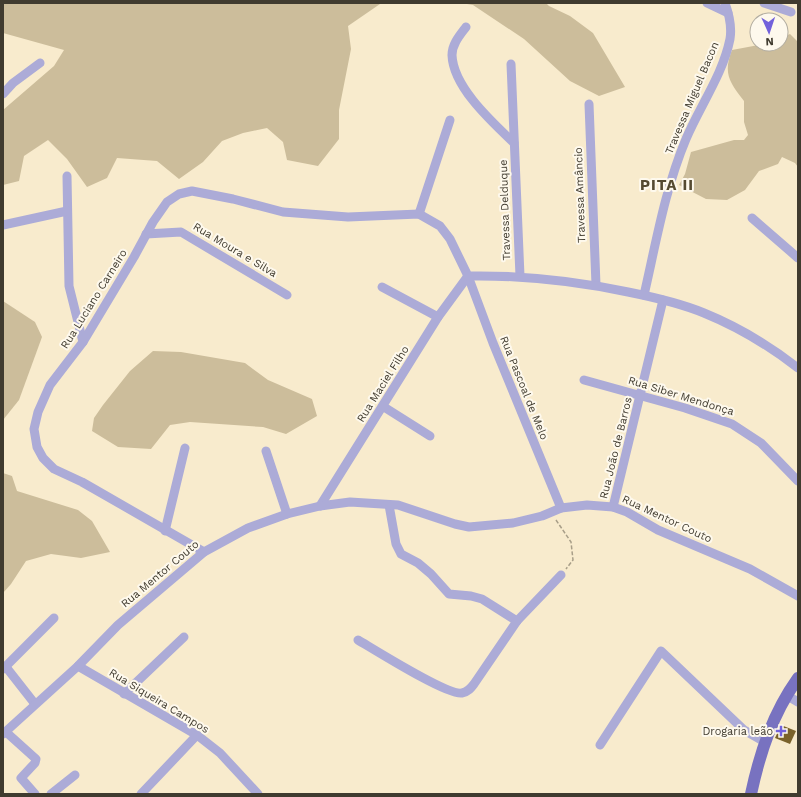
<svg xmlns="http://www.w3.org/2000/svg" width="801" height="797" font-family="'Work Sans',sans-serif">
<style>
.green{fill:#ccbd9b}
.building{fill:#7a622b}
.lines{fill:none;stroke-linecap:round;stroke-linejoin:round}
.path{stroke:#a89e88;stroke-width:1.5;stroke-dasharray:4 2;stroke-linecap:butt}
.minor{stroke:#acabd7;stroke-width:9}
.major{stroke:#7872c0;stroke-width:12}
.poi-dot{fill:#7261db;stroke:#fef9ed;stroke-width:1.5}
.labels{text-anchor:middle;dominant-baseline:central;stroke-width:4;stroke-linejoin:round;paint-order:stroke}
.street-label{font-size:11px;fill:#403b2f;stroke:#fef9ed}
.poi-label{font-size:11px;fill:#403b2f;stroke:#fef9ed;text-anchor:end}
.district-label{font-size:15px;font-weight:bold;letter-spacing:1px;fill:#554a31;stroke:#fef9ed}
</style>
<rect width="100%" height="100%" fill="#f8ebcd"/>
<g class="green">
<polygon points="3,3 405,3 380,4 348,26 351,49 339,110 339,139 318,166 287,160 283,142 267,128 243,133 222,141 203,162 179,179 157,161 117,158 107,178 87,187 67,159 48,140 24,156 19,181 3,185 3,110 54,66 64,50 3,33"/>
<polygon points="461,3 546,3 549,6 570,16 593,33 625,87 599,96 570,81 524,39 473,5"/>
<path d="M790,34L798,42V167L795,163L782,157L778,164L759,171L745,190L727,200L706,199L679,185L685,174L691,152L734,140H744L748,135L744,122V101C729,82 723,73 732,50L764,44H781V38Z"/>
<polygon points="3,301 35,322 42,337 19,400 3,420"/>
<polygon points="153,351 181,352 245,363 268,380 312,399 317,416 286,434 263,427 190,422 170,425 151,449 118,447 92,431 94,418 103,405 130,371"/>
<polygon points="3,473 12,476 17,491 78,510 92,521 110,552 81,558 51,554 26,561 11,584 3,593"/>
</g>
<polygon class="building" points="781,725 796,731 790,744 775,738"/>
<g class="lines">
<polyline class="path" points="556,520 571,542 573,560 566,569"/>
<g class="minor">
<polyline points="707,3 728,13"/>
<polyline points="764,3 791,12"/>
<path d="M466,27C460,35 452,44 452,55C453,87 492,122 514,143"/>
<polyline points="511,64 520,276"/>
<polyline points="3,94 13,83 40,63"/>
<polyline points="589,104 596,285"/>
<polyline points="67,176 69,286 83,342"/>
<polyline points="419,214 450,120"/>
<polyline points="752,218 798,258"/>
<polyline points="3,225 67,211"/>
<polyline points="146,234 181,232 287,295"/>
<polyline points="468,276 493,343 561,508"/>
<polyline points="382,287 438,317"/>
<path d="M644,295C656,243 665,189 686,139C700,106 723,74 730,39C732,27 729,14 725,3"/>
<polyline points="584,380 685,408 732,424 761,443 798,481"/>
<polyline points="384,407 430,436"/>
<polyline points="266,451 287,514"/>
<polyline points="389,505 396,544 401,554 418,563 431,574 449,594 471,596 482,599 517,621"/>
<polyline points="320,506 438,317 468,276"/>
<polyline points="613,507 663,300"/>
<polyline points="165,531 185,448"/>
<path d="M204,552L82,482L54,469L43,458L37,447L34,429L38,412L50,385L83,342L134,257L153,222L167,202L179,194L192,191L233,199L283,212L348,217L419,214L440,226L450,239L468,276C522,275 575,281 628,292C653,297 680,303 704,313C736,326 771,347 798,368"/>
<path d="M358,640C375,650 448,696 462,693C468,692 471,688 474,684L517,621L561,575"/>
<polyline points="78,666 197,735 220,753 258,794"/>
<polyline points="6,667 35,704"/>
<polyline points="3,669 54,618"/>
<polyline points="124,694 184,637"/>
<polyline points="786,695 798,702"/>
<polyline points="6,732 36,759 35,763 21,778 35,794"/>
<polyline points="3,734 78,666 118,625 204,552 248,528 287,514 320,506 350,502 398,505 455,524 469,527 513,523 542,516 561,508 587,505 613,507 627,512 658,530 750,569 798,596"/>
<polyline points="600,745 661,651 744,730 765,742"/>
<polyline points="51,794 75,775"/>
<polyline points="141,794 197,735"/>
</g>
<path class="major" d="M751,794C760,752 773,713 798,678"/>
</g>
<path class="poi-dot" d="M779 725h4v4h4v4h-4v4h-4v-4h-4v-4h4z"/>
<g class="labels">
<g class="street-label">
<text transform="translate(692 98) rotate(-67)">Travessa Miguel Bacon</text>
<text transform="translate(580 195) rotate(-92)">Travessa Amâncio</text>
<text transform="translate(505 210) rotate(-92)">Travessa Delduque</text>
<text transform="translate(235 250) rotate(31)">Rua Moura e Silva</text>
<text transform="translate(94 299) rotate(-58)">Rua Luciano Carneiro</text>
<text transform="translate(383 384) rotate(-58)">Rua Maciel Filho</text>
<text transform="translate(524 388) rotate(68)">Rua Pascoal de Melo</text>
<text transform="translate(681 396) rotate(17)">Rua Siber Mendonça</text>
<text transform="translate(616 448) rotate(-76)">Rua João de Barros</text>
<text transform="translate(667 519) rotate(25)">Rua Mentor Couto</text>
<text transform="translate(160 574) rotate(-40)">Rua Mentor Couto</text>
<text transform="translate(159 701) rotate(31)">Rua Siqueira Campos</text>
</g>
<g class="poi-label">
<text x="773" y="731">Drogaria leão</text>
</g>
<g class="district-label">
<text x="667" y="185">PITA II</text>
</g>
</g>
<rect width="801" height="797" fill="none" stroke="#403b2f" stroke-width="8"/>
<g transform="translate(769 32) rotate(177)"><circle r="19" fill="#fef9ed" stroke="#b2ada1"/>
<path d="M0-3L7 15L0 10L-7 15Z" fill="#7261db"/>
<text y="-6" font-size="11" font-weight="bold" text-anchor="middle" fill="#403b2f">N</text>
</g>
</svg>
